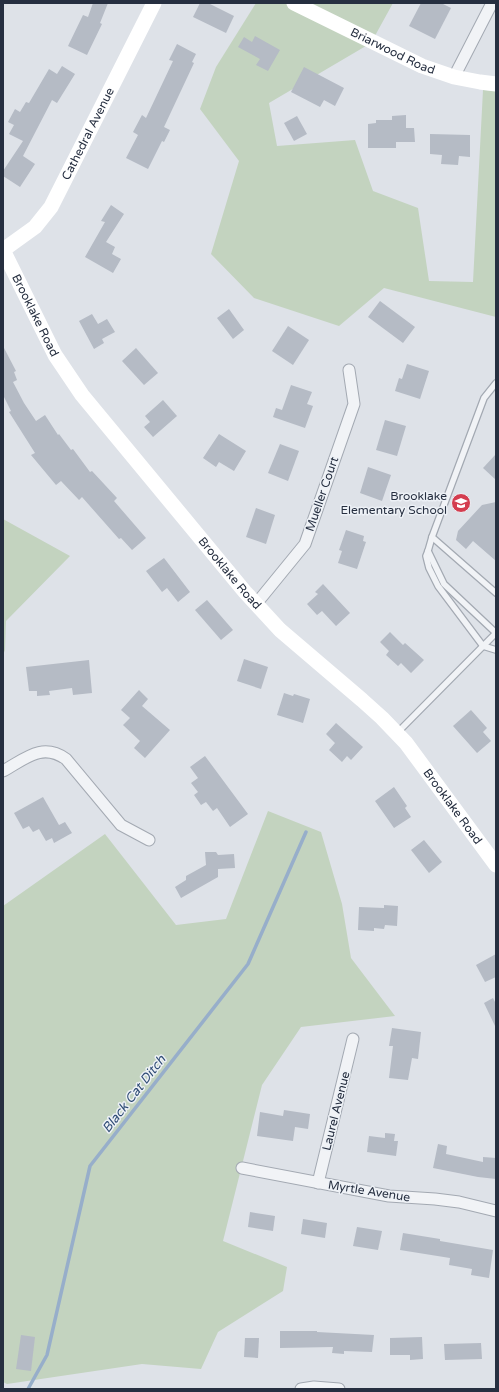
<svg xmlns="http://www.w3.org/2000/svg" width="499" height="1392" font-family="'Varela Round',sans-serif">
<style>
.green{fill:#c3d3bf}
.lines{fill:none;stroke-linecap:round;stroke-linejoin:round}
.stream{stroke:#97aeca;stroke-width:3.5}
.building{fill:#b5bbc5}
.lane-casing{stroke:#a3a9b2;stroke-width:8}
.street-casing{stroke:#a3a9b2;stroke-width:13}
.lane{stroke:#f1f3f6;stroke-width:5.5}
.street{stroke:#f1f3f6;stroke-width:11}
.secondary{stroke:#fff;stroke-width:15}
.labels{text-anchor:middle;dominant-baseline:central;stroke-width:3;stroke-linejoin:round;paint-order:stroke}
.street-label{font-size:12px;fill:#262f40;stroke:#edf1f6}
.poi-label{font-size:12px;fill:#262f40;stroke:#edf1f6;text-anchor:end}
.water-label{font-size:13px;font-style:italic;fill:#2f4c75;stroke:#edf1f6}
</style>
<rect width="100%" height="100%" fill="#dee2e8"/>
<g class="green">
<polygon points="256,3 393,3 371,43 269,103 277,146 355,140 373,191 418,208 429,281 473,282 483,90 496,91 496,317 384,288 339,326 254,298 211,254 239,161 200,109 216,67"/>
<polygon points="3,519 70,556 6,621 5,650 3,655"/>
<polygon points="268,811 321,832 342,904 351,958 395,1016 301,1027 262,1085 223,1241 287,1267 283,1291 218,1332 201,1369 142,1364 7,1384 3,1382 3,906 105,834 176,925 226,919"/>
</g>
<g class="lines">
<polyline class="stream" points="28,1389 47,1355 90,1166 248,964 306,832"/>
</g>
<g class="building">
<polygon points="93,3 108,3 100,23 102,24 87,55 68,46 83,15 88,17"/>
<polygon points="200,3 208,3 234,16 226,33 193,17"/>
<polygon points="421,3 441,3 451,8 435,39 409,26"/>
<polygon points="255,36 280,50 268,71 256,65 260,59 238,47 244,37 252,42"/>
<polygon points="177,44 196,54 192,62 194,63 164,127 170,130 164,142 162,141 148,169 126,158 138,135 133,132 142,115 146,118 173,61 169,60"/>
<polygon points="62,66 75,74 57,103 52,100 23,156 35,164 20,187 3,176 3,171 23,141 9,134 14,125 8,122 15,109 20,112 26,102 29,103 49,69 57,74"/>
<polygon points="304,67 344,88 335,106 324,100 320,107 291,92"/>
<polygon points="406,115 406,128 414,128 415,142 396,142 396,148 368,148 368,124 376,123 376,120 392,120 392,116"/>
<polygon points="297,116 307,134 294,141 284,123"/>
<polygon points="430,134 470,135 470,157 459,156 458,165 441,164 442,155 430,154"/>
<polygon points="111,205 124,214 106,242 115,247 112,254 121,259 113,273 85,257 105,222 101,221"/>
<polygon points="380,301 415,327 403,343 368,317"/>
<polygon points="229,309 244,330 233,339 217,318"/>
<polygon points="92,314 98,324 107,319 115,332 102,339 104,343 94,349 79,321"/>
<polygon points="288,326 309,340 293,365 272,351"/>
<polygon points="3,346 16,371 14,372 17,380 13,382 24,403 36,421 45,415 58,435 59,434 71,450 73,449 90,472 92,471 117,498 114,501 146,538 132,550 121,538 119,539 82,497 79,500 61,481 56,485 31,455 35,453 9,412 11,411 3,395"/>
<polygon points="136,348 158,373 144,385 122,361"/>
<polygon points="407,364 429,371 420,399 395,391 399,378 402,379"/>
<polygon points="291,385 312,392 307,404 313,406 305,428 273,417 276,408 282,410"/>
<polygon points="163,400 177,416 153,437 144,427 150,422 145,416"/>
<polygon points="385,420 406,426 397,456 376,450"/>
<polygon points="219,434 246,451 234,471 219,462 216,467 203,458"/>
<polygon points="280,444 299,451 288,481 268,473"/>
<polygon points="496,454 496,480 483,468"/>
<polygon points="368,467 391,475 382,501 360,493"/>
<polygon points="496,502 496,561 473,541 466,549 456,540 458,531 482,505"/>
<polygon points="256,508 275,515 266,544 246,537"/>
<polygon points="346,530 364,536 363,541 366,542 357,569 338,563 342,551 339,550"/>
<polygon points="164,558 190,592 178,602 167,588 162,592 146,571"/>
<polygon points="323,584 350,613 336,626 322,611 317,615 307,604 318,594 315,592"/>
<polygon points="207,600 233,630 221,640 195,610"/>
<polygon points="390,632 403,645 405,643 424,660 411,673 401,663 398,666 386,655 389,651 380,642"/>
<polygon points="244,659 268,667 261,689 237,681"/>
<polygon points="89,660 92,693 73,695 72,688 49,691 50,695 37,696 37,691 29,691 26,667"/>
<polygon points="139,690 148,699 142,706 170,730 145,758 134,748 140,741 123,725 130,718 121,710"/>
<polygon points="284,693 293,696 294,694 310,699 303,723 277,715"/>
<polygon points="471,710 487,728 483,732 491,741 477,753 453,726"/>
<polygon points="336,723 363,747 351,760 347,756 342,762 329,750 335,743 326,734"/>
<polygon points="205,756 248,814 230,827 217,808 213,811 206,802 201,805 194,795 198,792 191,783 198,778 190,767"/>
<polygon points="394,787 407,806 405,808 411,817 394,828 375,801"/>
<polygon points="43,797 59,825 65,822 72,833 54,843 52,838 46,841 39,829 33,832 29,826 23,829 14,813"/>
<polygon points="424,840 442,862 429,873 411,850"/>
<polygon points="205,852 216,852 218,855 234,854 235,868 218,869 218,877 181,898 175,887 186,880 186,876 206,865"/>
<polygon points="384,905 398,906 397,926 385,925 384,929 374,928 374,931 358,930 359,907 384,908"/>
<polygon points="496,954 496,977 485,982 476,965"/>
<polygon points="493,998 496,1004 496,1028 484,1003"/>
<polygon points="392,1028 421,1032 418,1059 412,1058 408,1080 389,1078 393,1046 389,1046"/>
<polygon points="284,1110 310,1114 308,1129 295,1127 293,1141 257,1136 260,1112 283,1116"/>
<polygon points="385,1133 395,1134 394,1141 398,1141 396,1156 367,1152 369,1136 385,1138"/>
<polygon points="438,1144 447,1146 446,1154 483,1162 483,1157 496,1158 496,1179 478,1177 433,1168"/>
<polygon points="250,1212 275,1216 273,1231 248,1227"/>
<polygon points="303,1219 327,1223 325,1238 301,1234"/>
<polygon points="357,1227 382,1231 378,1250 353,1246"/>
<polygon points="403,1233 440,1239 440,1241 493,1250 489,1278 471,1275 472,1269 449,1265 450,1258 400,1250"/>
<polygon points="280,1331 317,1331 317,1332 374,1335 372,1352 344,1351 344,1354 332,1353 333,1347 280,1348"/>
<polygon points="21,1335 35,1337 31,1371 16,1369"/>
<polygon points="422,1337 423,1359 410,1360 410,1355 390,1355 390,1338"/>
<polygon points="245,1338 259,1338 258,1358 244,1357"/>
<polygon points="481,1343 482,1359 445,1360 444,1344"/>
</g>
<g class="lines">
<defs>
<g id="lane">
<polyline points="496,383 484,398 432,537 428,551 426,556 429,568 438,586 483,646 496,650"/>
<polyline points="432,537 496,593"/>
<polyline points="428,551 444,584 496,633"/>
<polyline points="398,732 496,633"/>
</g>
<g id="street">
<polyline points="454,77 492,3"/>
<polyline points="256,604 305,544 354,404 349,370"/>
<path d="M3,771C25,759 42,742 66,759L121,825L149,840"/>
<polyline points="242,1168 389,1196 435,1199 459,1202 496,1211"/>
<polyline points="318,1183 353,1039"/>
<polyline points="301,1389 314,1387 339,1389"/>
</g>
</defs>
<use href="#lane" class="lane-casing"/>
<use href="#street" class="street-casing"/>
<use href="#lane" class="lane"/>
<use href="#street" class="street"/>
<g class="secondary">
<path id="s1" d="M294,3L422,66L454,77L480,82L496,84"/>
<path id="s2" d="M3,250L55,355L82,395L245,592L280,630L362,700L382,718L406,743L496,865"/>
<path id="s3" d="M3,250L35,227L51,207L154,3"/>
</g>
</g>
<defs>
<symbol id="school-disc" viewBox="-11 -11 22 22"><circle r="9.5" fill="#d43d4f" stroke="#edf1f6"/><path d="M0-5L7-2L0 1L-7-2ZM-4 1L0 2.5L4 1V4Q0 6-4 4Z" fill="#fff"/></symbol>
</defs>
<g fill-rule="evenodd">
<use href="#school-disc" x="450" y="492" width="22" height="22"/>
</g>
<g class="labels">
<g class="street-label">
<text stroke="none"><textPath href="#s1" startOffset="110">Briarwood Road</textPath></text>
<text stroke="none"><textPath href="#s3" startOffset="147">Cathedral Avenue</textPath></text>
<text stroke="none"><textPath href="#s2" startOffset="73">Brooklake Road</textPath></text>
<text transform="translate(322 494) rotate(-71)">Mueller Court</text>
<text stroke="none"><textPath href="#s2" startOffset="397">Brooklake Road</textPath></text>
<text stroke="none"><textPath href="#s2" startOffset="721">Brooklake Road</textPath></text>
<text transform="translate(336 1111) rotate(-76)">Laurel Avenue</text>
<text transform="translate(369 1191) rotate(9)">Myrtle Avenue</text>
</g>
<g class="poi-label">
<text x="447" y="496">Brooklake<tspan x="447" dy="14">Elementary School</tspan></text>
</g>
<g class="water-label">
<text transform="translate(134 1094) rotate(-52)">Black Cat Ditch</text>
</g>
</g>
<rect width="499" height="1392" fill="none" stroke="#262f40" stroke-width="8"/>
</svg>
